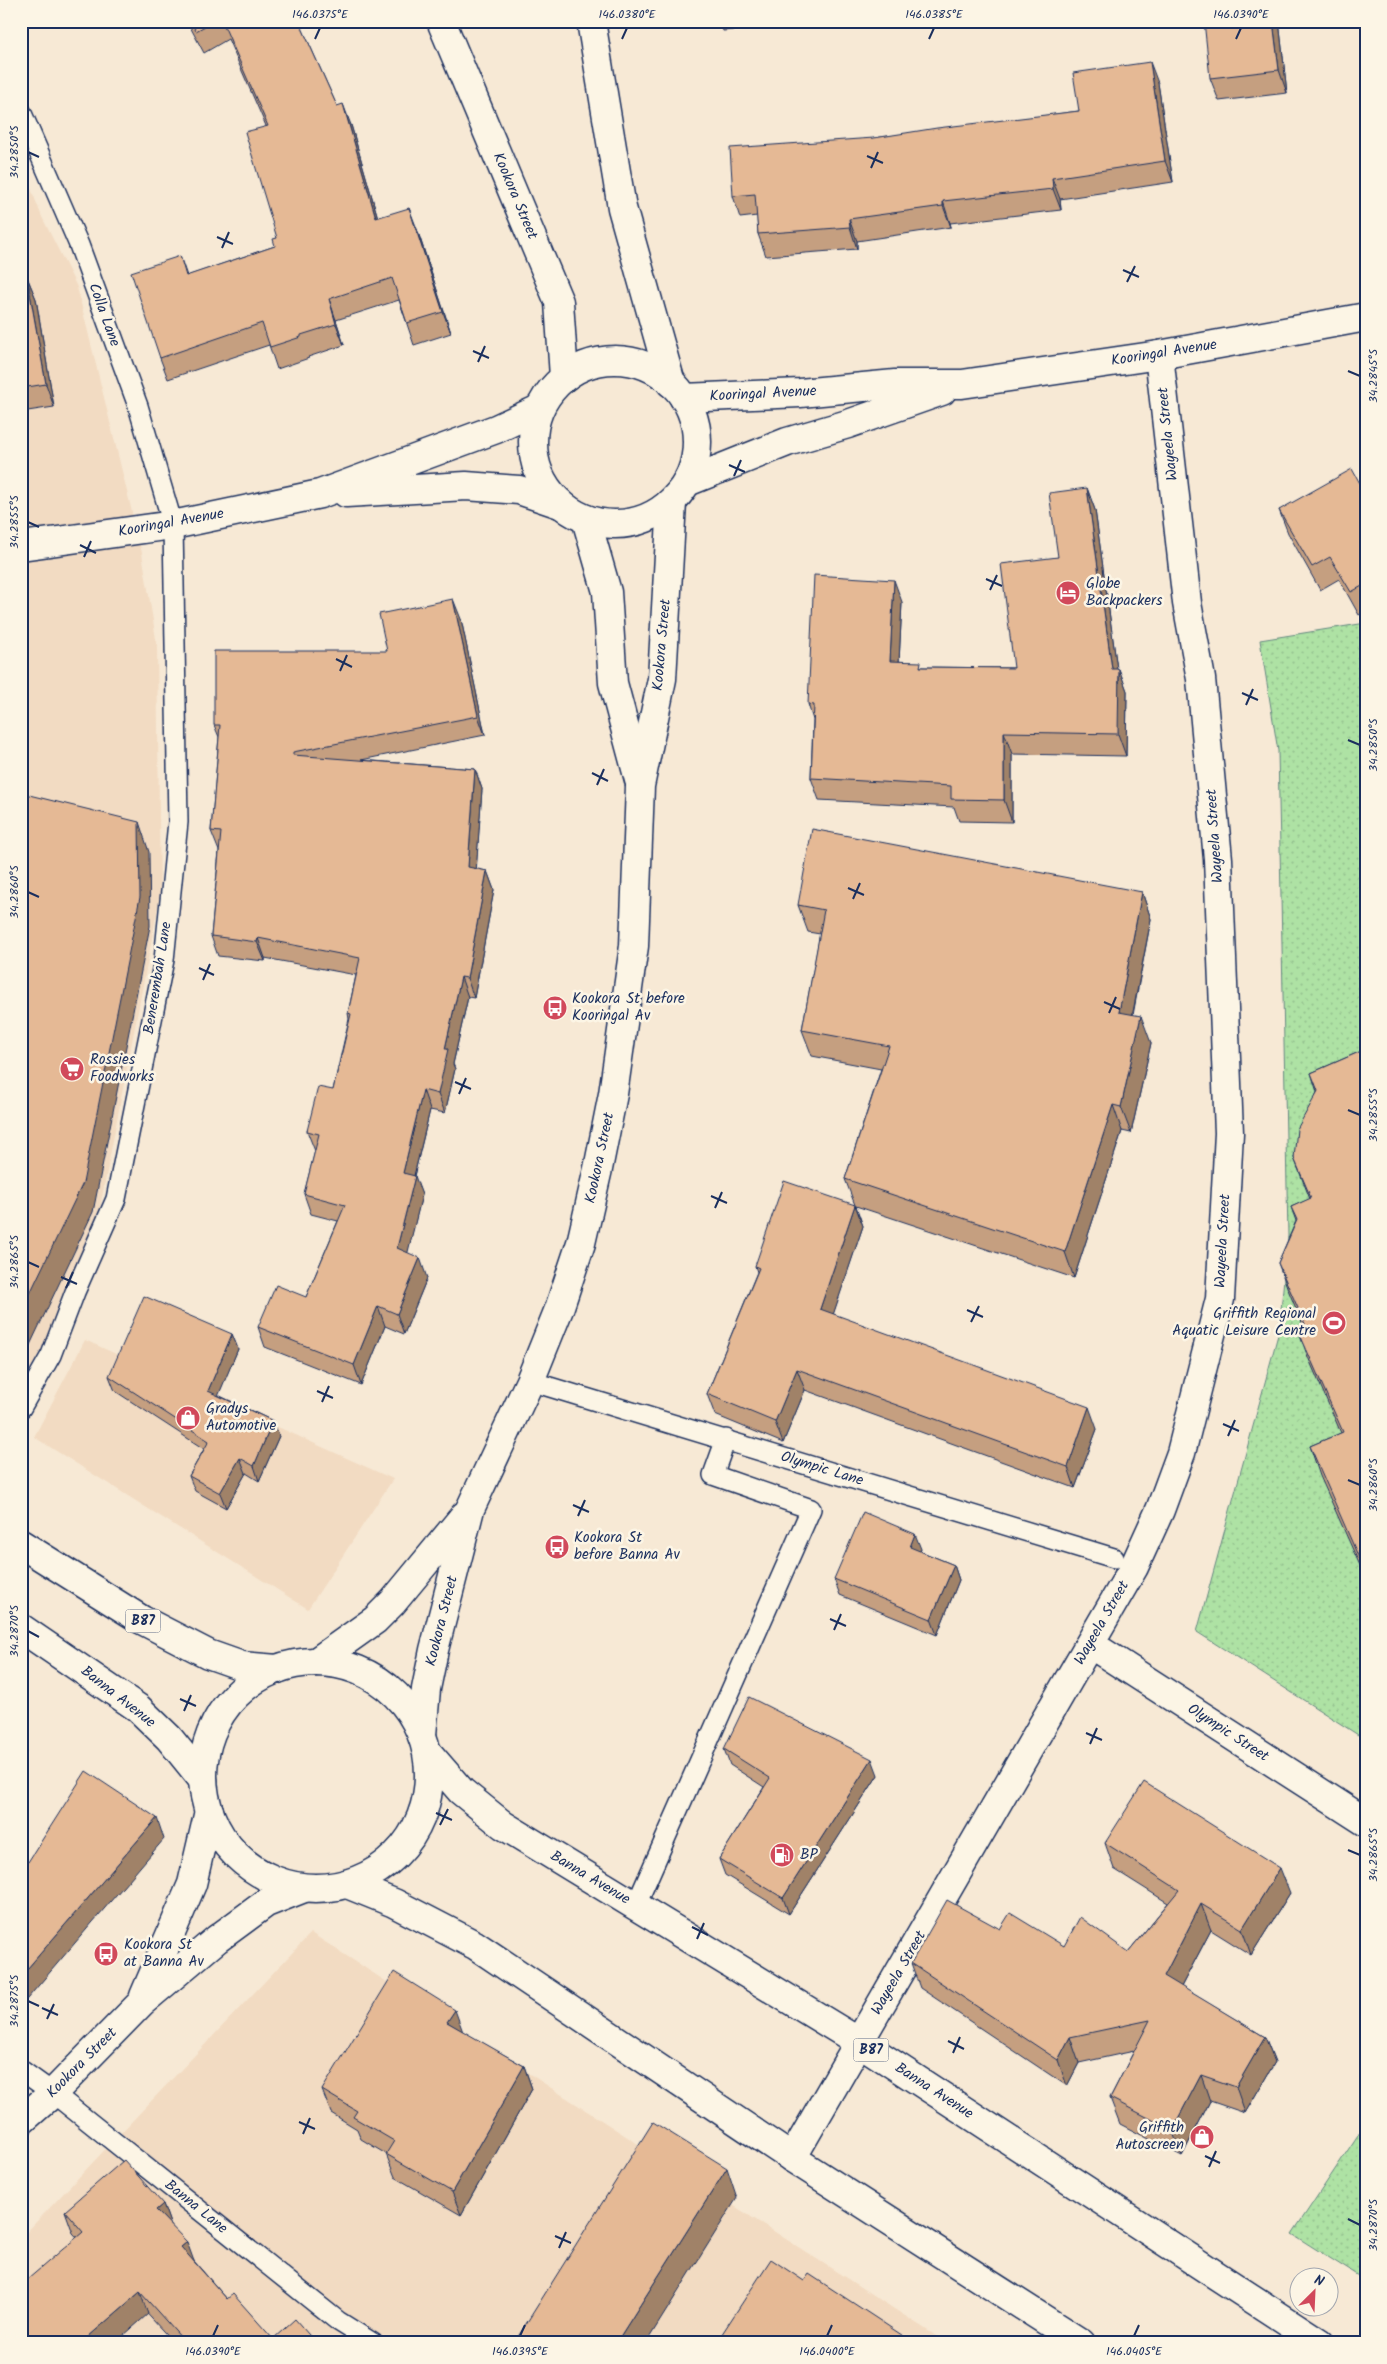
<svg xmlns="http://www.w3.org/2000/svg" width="1387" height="2364" font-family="Kalam,sans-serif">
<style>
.built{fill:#f2dbc2}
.park{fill:url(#park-dots);stroke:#648881}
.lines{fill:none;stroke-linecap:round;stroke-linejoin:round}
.lane-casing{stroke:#1b2f5e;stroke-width:22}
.street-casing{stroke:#1b2f5e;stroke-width:31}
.secondary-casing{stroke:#1b2f5e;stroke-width:31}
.primary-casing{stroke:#1b2f5e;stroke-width:31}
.lane{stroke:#fcf5e5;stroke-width:19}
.street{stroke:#fcf5e5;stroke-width:28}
.secondary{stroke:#fcf5e5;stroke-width:28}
.primary{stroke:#fcf5e5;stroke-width:28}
.wall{fill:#c59f80;stroke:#1b2f5e}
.shaded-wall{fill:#a08268;stroke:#1b2f5e}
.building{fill:#e5b995;stroke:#1b2f5e}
.ticks{fill:none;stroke:#1b2f5e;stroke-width:2}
.labels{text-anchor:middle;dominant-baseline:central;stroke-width:5;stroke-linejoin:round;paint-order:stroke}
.shield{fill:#fcf5e5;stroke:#5e6a86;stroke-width:1}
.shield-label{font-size:14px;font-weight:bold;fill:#1b2f5e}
.street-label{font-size:15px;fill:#1b2f5e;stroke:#fcf5e5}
.poi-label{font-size:15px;fill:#1b2f5e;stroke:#fcf5e5;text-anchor:start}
.neatline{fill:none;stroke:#1b2f5e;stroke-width:2}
.ticks-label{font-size:12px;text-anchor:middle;fill:#1b2f5e}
</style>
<defs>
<pattern id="park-dots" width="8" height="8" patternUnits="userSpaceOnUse" patternTransform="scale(1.25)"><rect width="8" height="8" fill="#aee2a4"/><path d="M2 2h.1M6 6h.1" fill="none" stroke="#95c290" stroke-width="1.8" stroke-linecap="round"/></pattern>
</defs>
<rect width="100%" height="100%" fill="#f7e9d5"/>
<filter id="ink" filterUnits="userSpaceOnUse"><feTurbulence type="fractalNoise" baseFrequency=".02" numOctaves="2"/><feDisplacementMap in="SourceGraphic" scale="10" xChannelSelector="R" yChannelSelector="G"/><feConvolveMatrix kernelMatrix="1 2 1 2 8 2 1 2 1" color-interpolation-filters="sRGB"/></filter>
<g filter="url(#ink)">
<g class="built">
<polygon points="21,163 42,217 77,287 142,553 157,645 160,897 91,1254 21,1388"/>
<polygon points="85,1340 393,1479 308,1609 34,1437"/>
<polygon points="311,1933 947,2343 21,2343 21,2238"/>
</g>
<g class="park">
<polygon points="1366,623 1366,1740 1197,1632 1279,1331 1288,1236 1278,751 1260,640"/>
<polygon points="1366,2123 1366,2281 1292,2234"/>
</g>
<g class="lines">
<defs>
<g id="lane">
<polyline points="21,111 79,245 138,406 173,525 178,822 164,960 116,1199 75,1292 51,1355 21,1408"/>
<polyline points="530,1381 1114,1558"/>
<polyline points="636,1905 811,1509 713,1475 726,1439"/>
<polyline points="21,2070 53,2093 338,2321 373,2343"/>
</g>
<g id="street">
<polyline points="441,21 559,302 564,377"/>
<polyline points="591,21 622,208 671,383"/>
<polyline points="586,519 607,592 613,683 639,780"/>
<polyline points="1090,1644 1366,1822"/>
<polyline points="316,1662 375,1620 393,1602 464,1516"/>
<polyline points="422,1735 426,1689 434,1650 470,1509 530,1381 559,1309 581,1243 598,1169 613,1094 634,946 640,786 662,679 672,502"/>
<polyline points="144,1996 192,1884 209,1811"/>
<polyline points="859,2042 1134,1567 1160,1510 1181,1453 1220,1299 1229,1133 1218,859 1201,679 1187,603 1159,355"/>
<polyline points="21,2121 53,2093 142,2002 217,1939 266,1903 304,1888"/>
</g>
<g id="secondary">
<circle cx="615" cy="442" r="82"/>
<polyline points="684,398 800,393 895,384 962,384 1159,355 1366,317"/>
<polyline points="687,482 787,442 848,424 942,391"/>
<polyline points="346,493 466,486 519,490 560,504"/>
<polyline points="21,546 173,525 320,494 496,429 539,409"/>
</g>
<g id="primary">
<polyline points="21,1544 142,1620 208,1654 242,1666 277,1669"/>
<polyline points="21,1628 138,1708 169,1738 203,1780"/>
<circle cx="316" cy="1775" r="113"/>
<polyline points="428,1753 461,1791 503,1825 859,2042 1320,2343"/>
<polyline points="347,1884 394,1903 475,1945 792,2158 1081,2343"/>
<polyline points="792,2158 859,2042"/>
</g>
</defs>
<use href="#lane" class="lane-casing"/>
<use href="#street" class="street-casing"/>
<use href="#secondary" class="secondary-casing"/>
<use href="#primary" class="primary-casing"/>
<use href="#lane" class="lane"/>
<use href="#street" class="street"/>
<use href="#secondary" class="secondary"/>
<use href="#primary" class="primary"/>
</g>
<g class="wall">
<polygon points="187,21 299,21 337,106 351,125 378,218 417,229 451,333 414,345 399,300 336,320 344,345 308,357 309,358 277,369 269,345 168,379 160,358 180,256 187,276 275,246 277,238 266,126 228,39 204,53"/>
<polygon points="720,21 827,21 723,31"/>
<polygon points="1279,21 1287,93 1219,101 1210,78"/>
<polygon points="1158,83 1173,182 1060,199 1061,210 950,223 951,227 857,241 857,249 766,256 758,234 757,216 740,218 733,196 874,138 1079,111"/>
<polygon points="27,277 36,299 54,407 21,412 21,278"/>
<polygon points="1087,488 1095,510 1117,669 1119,669 1127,691 1126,756 1012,754 1012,822 959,821 954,807 819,800 811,778 813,720 808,704 902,602 899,661 922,667 1014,668 1058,557"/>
<polygon points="1366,494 1366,611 1359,615 1339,579 1320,590 1288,533 1279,510"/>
<polygon points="461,619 485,735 361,760 475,769 482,789 476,869 487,871 494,890 474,998 468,997 453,1064 455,1069 445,1113 430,1110 414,1176 422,1195 407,1253 427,1278 404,1334 385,1326 361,1385 265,1347 258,1327 306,1297 338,1221 311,1214 304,1194 315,1151 307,1131 333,1090 349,1019 348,1013 356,975 265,958 265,961 218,956 211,936 219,851 211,831 219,737 214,725"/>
<polygon points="1142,892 1151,919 1133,1015 1151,1043 1131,1133 1122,1131 1074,1278 856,1206 863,1226 833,1314 1097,1429 1075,1488 805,1390 783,1443 715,1415 707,1394 757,1272 755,1266 855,1205 845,1179 881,1069 812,1056 802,1030 820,934 808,932 798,905"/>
<polygon points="1366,1049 1366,1579 1320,1476 1310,1446 1341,1433 1308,1357 1297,1328 1303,1325 1289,1292 1278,1263 1296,1221 1291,1207 1310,1199 1294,1158 1317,1092 1311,1073"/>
<polygon points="232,1334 238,1349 218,1395 273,1421 279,1436 259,1481 246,1473 226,1508 195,1491 189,1476 204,1449 115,1391 109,1376"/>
<polygon points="921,1549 920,1551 954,1565 959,1580 937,1635 840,1595 834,1579"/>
<polygon points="724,1749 878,1775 789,1914 725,1875 719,1859 764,1787 730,1765"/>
<polygon points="1105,1843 1290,1893 1251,1955 1211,1930 1181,1987 1265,2037 1275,2062 1245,2113 1210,2101 1182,2156 1120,2124 1110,2098 1134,2051 1079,2063 1067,2086 920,1988 911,1963 1000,1929 1064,1946 1128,1952 1168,1903 1114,1869"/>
<polygon points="463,2032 524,2066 532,2089 461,2215 395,2177 386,2154 361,2139 357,2129 331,2113 322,2090"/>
<polygon points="163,2204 170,2224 194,2261 227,2299 273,2339 316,2343 174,2343 73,2233 65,2211"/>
</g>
<g class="shaded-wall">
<polygon points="1273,21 1279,21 1287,93 1279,70"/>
<polygon points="1150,62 1158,83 1173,182 1165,161"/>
<polygon points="343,104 351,125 384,239 376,218"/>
<polygon points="1052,178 1060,199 1061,210 1053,189"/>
<polygon points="943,201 950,223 951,227 943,206"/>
<polygon points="409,208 417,229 451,333 443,312"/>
<polygon points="849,219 857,241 857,249 850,227"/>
<polygon points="27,277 36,299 54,407 46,384"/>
<polygon points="329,299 336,320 344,345 336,324"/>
<polygon points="1087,488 1095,510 1119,683 1119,669 1127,691 1126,756 1118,734 1112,669"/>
<polygon points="894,580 902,602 898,683 890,661"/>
<polygon points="453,599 461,619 485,735 478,716"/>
<polygon points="1004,732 1012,754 1012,822 1004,800"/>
<polygon points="475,769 482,789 475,887 468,867"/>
<polygon points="139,822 149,852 150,926 93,1212 21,1364 21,1312"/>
<polygon points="487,871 494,890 474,998 467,978"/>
<polygon points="1142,892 1151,919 1128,1038 1119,1012"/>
<polygon points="258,938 265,958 265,961 257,942"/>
<polygon points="461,977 468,997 453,1064 455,1069 445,1113 438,1094 445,1049"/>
<polygon points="1141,1016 1151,1043 1131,1133 1121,1107"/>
<polygon points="423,1090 430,1110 410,1192 403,1173"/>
<polygon points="1113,1105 1122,1131 1074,1278 1065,1252"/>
<polygon points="415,1176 422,1195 404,1268 397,1248"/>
<polygon points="855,1205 863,1226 828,1330 820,1309"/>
<polygon points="420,1258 427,1278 404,1334 397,1314"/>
<polygon points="378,1306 385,1326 361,1385 354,1365"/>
<polygon points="232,1334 238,1349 214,1406 208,1391"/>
<polygon points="797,1369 805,1390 783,1443 775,1422"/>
<polygon points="1089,1407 1097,1429 1075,1488 1068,1467"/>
<polygon points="273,1421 279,1436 259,1481 254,1466"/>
<polygon points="240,1458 246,1473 226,1508 220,1493"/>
<polygon points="915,1534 921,1549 916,1563 910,1547"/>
<polygon points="954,1565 959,1580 937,1635 931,1619"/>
<polygon points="21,1739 26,1752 21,1760"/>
<polygon points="872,1759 878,1775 789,1914 783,1898"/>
<polygon points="157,1818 164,1839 21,2006 21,1976"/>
<polygon points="1280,1868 1290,1893 1251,1955 1242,1929"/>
<polygon points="1201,1904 1211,1930 1173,2002 1164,1976"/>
<polygon points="455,2010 463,2032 447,2022"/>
<polygon points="1070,2037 1079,2063 1067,2086 1058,2060"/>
<polygon points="1265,2037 1275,2062 1245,2113 1236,2087"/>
<polygon points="524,2066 532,2089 461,2215 452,2192"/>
<polygon points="1201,2075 1210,2101 1182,2156 1172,2130"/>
<polygon points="727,2168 737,2198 646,2343 616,2343"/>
<polygon points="163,2204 171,2226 156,2210"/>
<polygon points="187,2242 195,2264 181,2247"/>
<polygon points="140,2292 148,2314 115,2343 81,2343"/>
</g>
<g class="building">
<polygon points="191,21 214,21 196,31"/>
<polygon points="222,21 299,21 337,106 343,104 376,218 409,208 443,312 407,323 392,278 329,299 336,324 301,335 301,337 270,347 262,323 160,358 131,272 180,256 186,276 275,246 273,239 277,238 245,132 268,126"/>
<polygon points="1204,21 1273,21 1279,70 1210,78"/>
<polygon points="1150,62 1165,161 1052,178 1053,189 943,201 943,206 849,219 850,227 758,234 755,194 733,196 730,148 874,138 937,128 1079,111 1073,73"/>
<polygon points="27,277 46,384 21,388 21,278"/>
<polygon points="1352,469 1366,494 1366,584 1351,592 1330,557 1312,567 1279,510"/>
<polygon points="1087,488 1112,669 1119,669 1118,734 1004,732 1004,800 951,799 951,786 811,778 814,705 808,704 814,575 894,580 890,661 921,662 920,667 1014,668 1001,564 1058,557 1049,493"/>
<polygon points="453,599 478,716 293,752 293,755 475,769 468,867 487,871 467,978 461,977 445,1049 448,1049 438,1094 423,1090 403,1173 415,1176 397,1248 420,1258 397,1314 378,1306 354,1365 258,1327 276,1285 306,1297 345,1205 304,1194 319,1134 307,1131 318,1087 333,1090 351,1014 348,1013 360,958 258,938 257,942 211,936 221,832 211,831 220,725 214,725 214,651 387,651 379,614"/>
<polygon points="21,793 139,822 140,897 83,1183 21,1312"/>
<polygon points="812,829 1142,892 1119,1012 1141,1016 1121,1107 1113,1105 1065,1252 845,1179 889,1046 802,1030 824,910 798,905"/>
<polygon points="1366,1049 1366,1574 1310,1446 1343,1432 1297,1328 1305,1324 1278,1263 1297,1220 1291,1207 1311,1198 1294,1158 1297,1129 1318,1091 1311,1073"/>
<polygon points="784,1181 855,1205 820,1309 1089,1407 1068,1467 797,1369 775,1422 707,1394 759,1268 755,1266"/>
<polygon points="144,1296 232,1334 208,1391 273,1421 254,1466 240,1458 220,1493 189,1476 209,1441 109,1376"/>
<polygon points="863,1512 915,1534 910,1547 954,1565 931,1619 834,1579"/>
<polygon points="749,1697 872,1759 783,1898 719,1859 770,1778 724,1749"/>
<polygon points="86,1771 157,1818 21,1976 21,1873"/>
<polygon points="1144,1782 1280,1868 1242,1929 1201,1904 1164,1976 1265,2037 1236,2087 1201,2075 1172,2130 1110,2098 1150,2020 1070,2037 1058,2060 911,1963 947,1900 1000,1929 1010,1913 1064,1946 1080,1917 1128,1952 1179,1890 1105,1843"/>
<polygon points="394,1972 455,2010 447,2022 524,2066 452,2192 386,2154 394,2141 353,2117 357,2111 322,2090"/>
<polygon points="653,2122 727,2168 616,2343 514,2343"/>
<polygon points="124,2160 163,2204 156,2210 187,2242 181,2247 227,2299 233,2294 273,2339 295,2319 316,2343 182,2343 184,2341 140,2292 81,2343 21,2343 21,2285 83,2232 65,2211"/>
<polygon points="771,2259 804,2281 809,2274 914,2343 716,2343"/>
<polygon points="924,2339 930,2343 922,2343"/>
</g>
</g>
<path class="ticks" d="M315,39L320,28M622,39L627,28M929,39L934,28M1236,39L1241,28M28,152L39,157M867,156L883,163M871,168L878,152M217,237L233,244M222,248L229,232M1123,270L1139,277M1127,282L1135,266M473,351L489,358M478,362L485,346M1348,371L1360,376M729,465L745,472M734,476L741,460M28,522L39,527M80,545L96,553M84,557L91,541M986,579L1002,586M990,590L997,575M336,659L352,667M340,671L347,655M1242,693L1258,700M1246,705L1253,689M1348,740L1360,745M592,773L608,781M597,785L604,769M848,888L864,895M28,892L39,897M853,899L860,883M199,968L214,975M203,980L210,964M1104,1002L1120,1009M1109,1013L1116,997M455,1082L471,1089M459,1094L466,1078M1348,1110L1360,1115M711,1196L727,1203M715,1208L722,1192M28,1262L39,1267M61,1277L77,1284M66,1288L73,1272M967,1310L983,1317M971,1322L979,1306M317,1391L333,1398M322,1402L329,1386M1223,1424L1239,1431M1228,1436L1235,1420M1348,1480L1360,1485M573,1505L589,1512M578,1516L585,1500M830,1619L846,1626M834,1630L841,1614M28,1631L39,1637M180,1699L196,1706M184,1711L191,1695M1086,1733L1102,1740M1090,1744L1097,1728M436,1813L452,1820M440,1825L448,1809M1348,1850L1360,1855M692,1927L708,1935M697,1939L704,1923M28,2001L39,2006M42,2008L58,2015M47,2019L54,2004M948,2041L964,2049M953,2053L960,2037M299,2122L315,2129M303,2134L310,2118M1205,2156L1220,2163M1209,2167L1216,2151M1348,2219L1360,2225M555,2236L571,2243M559,2248L566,2232M213,2336L218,2325M520,2336L525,2325M827,2336L832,2325M1134,2336L1139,2325"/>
<defs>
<symbol id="hotel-disc" viewBox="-11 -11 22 22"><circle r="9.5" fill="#d1495b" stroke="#fcf5e5"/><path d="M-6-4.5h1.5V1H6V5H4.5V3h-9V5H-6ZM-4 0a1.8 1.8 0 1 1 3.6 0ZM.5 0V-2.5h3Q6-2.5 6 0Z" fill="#fff"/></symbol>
<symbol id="bus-disc" viewBox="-11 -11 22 22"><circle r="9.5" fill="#d1495b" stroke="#fcf5e5"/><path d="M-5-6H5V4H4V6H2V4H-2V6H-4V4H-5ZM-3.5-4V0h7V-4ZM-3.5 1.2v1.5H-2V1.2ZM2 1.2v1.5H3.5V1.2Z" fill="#fff"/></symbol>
<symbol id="supermarket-disc" viewBox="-11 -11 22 22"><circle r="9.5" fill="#d1495b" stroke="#fcf5e5"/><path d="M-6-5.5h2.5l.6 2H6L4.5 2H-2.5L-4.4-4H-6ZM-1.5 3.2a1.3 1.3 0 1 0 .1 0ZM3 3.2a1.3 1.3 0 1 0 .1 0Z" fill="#fff"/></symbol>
<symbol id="stadium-disc" viewBox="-11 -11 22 22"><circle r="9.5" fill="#d1495b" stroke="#fcf5e5"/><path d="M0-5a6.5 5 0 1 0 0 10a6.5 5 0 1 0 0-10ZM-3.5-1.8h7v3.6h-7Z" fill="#fff"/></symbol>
<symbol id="shop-disc" viewBox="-11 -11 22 22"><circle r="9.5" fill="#d1495b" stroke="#fcf5e5"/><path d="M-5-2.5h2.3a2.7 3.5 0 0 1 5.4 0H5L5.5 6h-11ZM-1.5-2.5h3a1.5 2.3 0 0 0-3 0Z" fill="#fff"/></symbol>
<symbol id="fuel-disc" viewBox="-11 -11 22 22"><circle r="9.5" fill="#d1495b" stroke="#fcf5e5"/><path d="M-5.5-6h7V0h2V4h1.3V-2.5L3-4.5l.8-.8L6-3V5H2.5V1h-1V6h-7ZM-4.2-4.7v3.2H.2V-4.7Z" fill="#fff"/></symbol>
</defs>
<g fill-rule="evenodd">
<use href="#hotel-disc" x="1054" y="579" width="28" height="28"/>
<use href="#bus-disc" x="541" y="994" width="28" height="28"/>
<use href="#supermarket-disc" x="58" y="1055" width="28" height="28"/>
<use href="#stadium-disc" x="1320" y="1309" width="28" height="28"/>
<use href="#shop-disc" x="174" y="1404" width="28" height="28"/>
<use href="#bus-disc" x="543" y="1533" width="28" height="28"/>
<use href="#fuel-disc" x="768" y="1841" width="28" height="28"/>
<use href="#bus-disc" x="92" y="1940" width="28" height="28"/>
<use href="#shop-disc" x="1188" y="2123" width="28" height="28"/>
</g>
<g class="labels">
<g class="shield">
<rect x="125.5" y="1609.5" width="35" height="23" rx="4"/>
<rect x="853.5" y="2038.5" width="35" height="23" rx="4"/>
</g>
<g class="shield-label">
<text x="143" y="1621">B87</text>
<text x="871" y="2050">B87</text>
</g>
<g class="street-label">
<text transform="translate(515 196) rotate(67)">Kookora Street</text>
<text transform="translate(104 315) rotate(70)">Colla Lane</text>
<text transform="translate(1164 353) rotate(-9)">Kooringal Avenue</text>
<text transform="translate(763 394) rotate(-3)">Kooringal Avenue</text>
<text transform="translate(1168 434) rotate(-96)">Wayeela Street</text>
<text transform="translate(171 523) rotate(-10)">Kooringal Avenue</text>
<text transform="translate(662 645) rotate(-85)">Kookora Street</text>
<text transform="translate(1215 836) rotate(-94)">Wayeela Street</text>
<text transform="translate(158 978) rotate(-81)">Benerembah Lane</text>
<text transform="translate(600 1158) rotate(-78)">Kookora Street</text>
<text transform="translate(1223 1241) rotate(-87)">Wayeela Street</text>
<text transform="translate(822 1469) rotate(17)">Olympic Lane</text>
<text transform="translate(442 1621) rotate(-76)">Kookora Street</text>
<text transform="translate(1102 1623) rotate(-60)">Wayeela Street</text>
<text transform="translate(118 1697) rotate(38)">Banna Avenue</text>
<text transform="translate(1228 1733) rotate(33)">Olympic Street</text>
<text transform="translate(590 1878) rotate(31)">Banna Avenue</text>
<text transform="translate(899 1973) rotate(-60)">Wayeela Street</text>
<text transform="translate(82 2063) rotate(-45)">Kookora Street</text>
<text transform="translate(934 2091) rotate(33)">Banna Avenue</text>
<text transform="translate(196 2207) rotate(39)">Banna Lane</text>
</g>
<g class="poi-label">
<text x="1086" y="584">Globe<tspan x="1086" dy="17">Backpackers</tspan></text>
<text x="572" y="999">Kookora St before<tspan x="572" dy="17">Kooringal Av</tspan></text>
<text x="90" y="1060">Rossies<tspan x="90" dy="17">Foodworks</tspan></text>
<text x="1316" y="1314" text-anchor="end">Griffith Regional<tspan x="1316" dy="17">Aquatic Leisure Centre</tspan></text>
<text x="206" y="1409">Gradys<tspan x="206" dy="17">Automotive</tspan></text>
<text x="574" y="1538">Kookora St<tspan x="574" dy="17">before Banna Av</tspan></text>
<text x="800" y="1855">BP</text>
<text x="124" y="1945">Kookora St<tspan x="124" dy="17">at Banna Av</tspan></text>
<text x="1184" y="2128" text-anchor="end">Griffith<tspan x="1184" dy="17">Autoscreen</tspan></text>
</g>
</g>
<rect width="1387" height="2364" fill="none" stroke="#fcf5e5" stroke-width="55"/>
<g transform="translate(1314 2292) rotate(24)"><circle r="24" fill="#fcf5e5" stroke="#a2a6af"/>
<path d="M0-4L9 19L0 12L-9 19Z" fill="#d1495b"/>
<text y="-8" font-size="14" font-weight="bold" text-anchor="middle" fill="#1b2f5e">N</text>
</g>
<rect x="28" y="28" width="1332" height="2308" class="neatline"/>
<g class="ticks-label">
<text x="320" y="18">146.0375°E</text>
<text x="627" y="18">146.0380°E</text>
<text x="934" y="18">146.0385°E</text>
<text x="1241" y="18">146.0390°E</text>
<text transform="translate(14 152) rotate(-90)" y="4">34.2850°S</text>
<text transform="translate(1373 376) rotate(-90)" y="4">34.2845°S</text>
<text transform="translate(14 522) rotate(-90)" y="4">34.2855°S</text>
<text transform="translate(1373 745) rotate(-90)" y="4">34.2850°S</text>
<text transform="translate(14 892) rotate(-90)" y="4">34.2860°S</text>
<text transform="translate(1373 1115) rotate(-90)" y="4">34.2855°S</text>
<text transform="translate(14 1262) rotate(-90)" y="4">34.2865°S</text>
<text transform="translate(1373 1485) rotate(-90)" y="4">34.2860°S</text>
<text transform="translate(14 1631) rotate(-90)" y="4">34.2870°S</text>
<text transform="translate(1373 1855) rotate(-90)" y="4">34.2865°S</text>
<text transform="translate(14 2001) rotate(-90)" y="4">34.2875°S</text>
<text transform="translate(1373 2225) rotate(-90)" y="4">34.2870°S</text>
<text x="213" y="2355">146.0390°E</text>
<text x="520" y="2355">146.0395°E</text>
<text x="827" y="2355">146.0400°E</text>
<text x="1134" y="2355">146.0405°E</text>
</g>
</svg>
